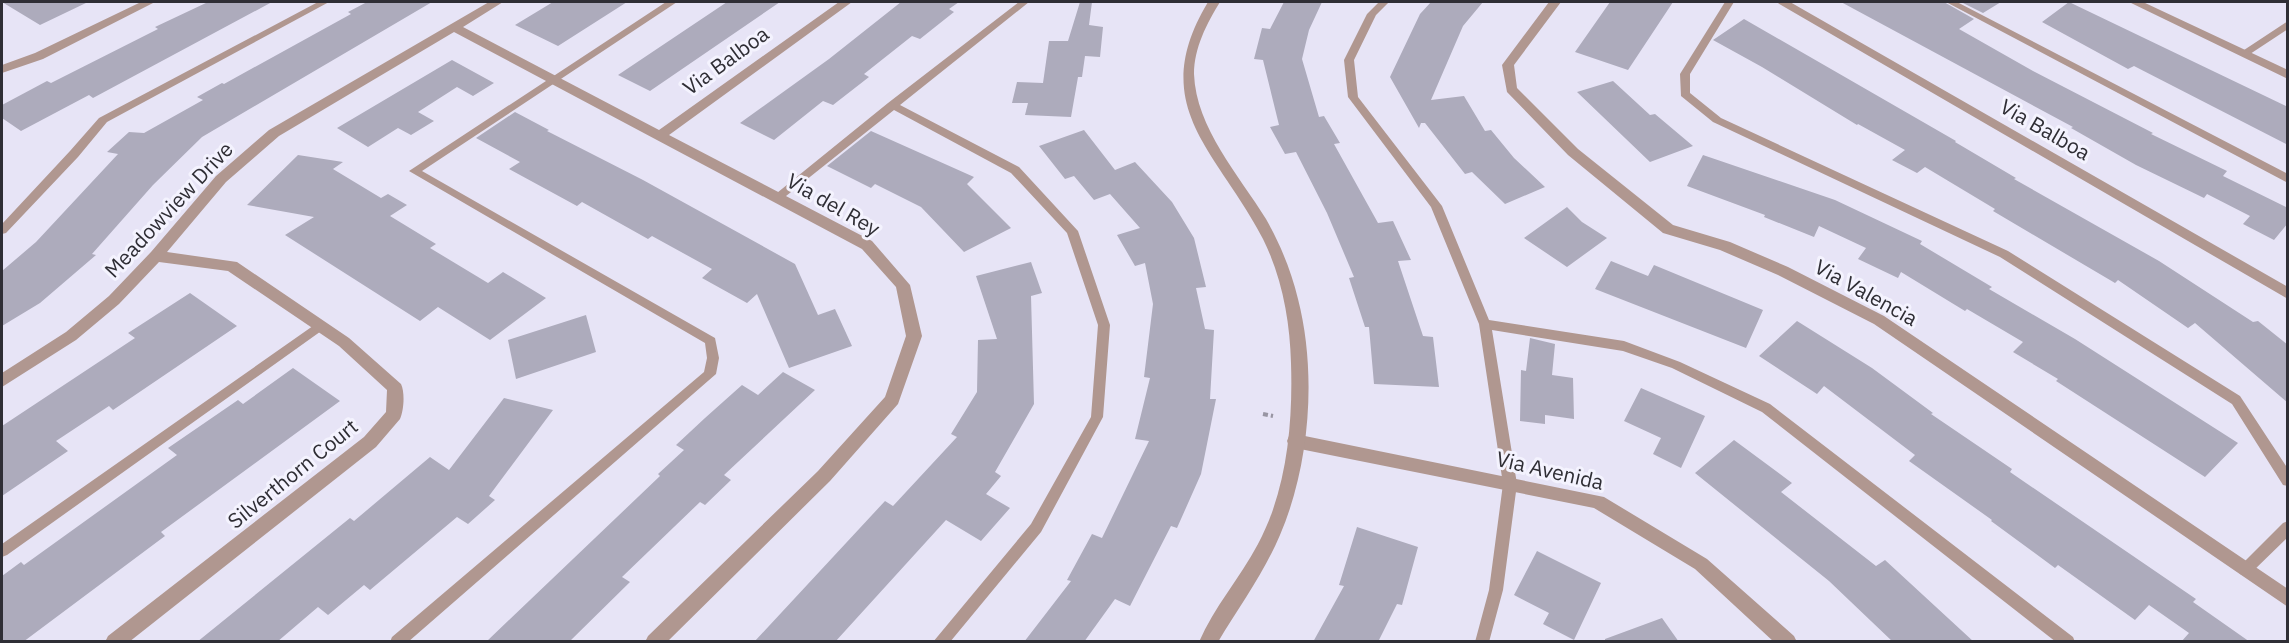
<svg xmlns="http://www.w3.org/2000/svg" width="2289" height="643" viewBox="0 0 2289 643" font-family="'IBM Plex Sans',sans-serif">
  <rect width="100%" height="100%" fill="#e7e4f6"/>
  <!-- building -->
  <path fill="#adabbc" d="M2 2H88L40 25Z
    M208 2H272L93 98 89 95 21 131 2 118V105L47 81 51 83 158 29 155 27Z
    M367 2H432L202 137 153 185 92 254 96 255 40 303 2 326V271L36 242 118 154 107 152 129 132 144 133 203 100 197 97 222 83 224 84 351 14 348 12Z
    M553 2H627L558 46 515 25Z
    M727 2H780L650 91 618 75Z
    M901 2H959L949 9 954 12 920 39 912 36 864 74 869 77 833 105 823 101 774 140 740 123 829 59Z
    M1080 2H1092L1089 25 1103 27 1100 57 1085 56 1082 77H1078L1071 117 1025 115 1028 103H1012L1017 82 1043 83 1049 41H1068Z
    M1284 2H1322L1309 30 1302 59 1319 117 1324 116 1340 143 1334 144 1378 223 1393 221 1411 260 1398 261 1423 336 1433 337 1439 387 1374 384 1369 327H1365L1349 278 1354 277 1327 213 1296 152 1285 154 1270 127 1279 125 1263 60 1254 59 1262 28 1270 29Z
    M1431 2H1483L1463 26 1431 100 1464 96 1485 131 1491 130 1514 158 1545 187 1505 204 1472 172 1465 174 1425 123H1421L1419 128 1390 77 1420 14Z
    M1610 2H1673L1628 70 1575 52Z
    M1841 2H1944L1974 19 1959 29 2033 71 2153 133 2151 134 2227 171 2223 176 2288 208V223L2274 240 2243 224 2250 216 2207 194 2204 198 2136 165 2071 128 2073 127Z
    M1961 2H2001L1983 13Z
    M2069 2 2288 107V145L2134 66 2128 69 2042 22Z
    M1744 19 1956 141 1955 142 2016 178 2014 179 2159 261 2253 322 2258 321 2288 345V403L2195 323 2188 328 2118 280 2115 283 1993 211 1995 209 1925 167 1917 173 1892 160 1905 150 1858 124 1857 125 1762 67 1713 40Z
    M452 60 494 83 473 96 457 87 418 112 434 121 411 135 398 128 368 147 337 128Z
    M1613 81 1650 115 1655 114 1693 146 1650 162 1577 92Z
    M515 112 549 130 547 131 643 180 795 264 818 315 835 309 852 346 789 368 757 294 747 303 702 278 712 269 652 236 648 239 582 202 577 206 509 169 520 162 476 138Z
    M1084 130 1115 170 1135 162 1172 202 1194 238 1206 287 1196 288 1205 329 1214 330 1210 399H1216L1201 474 1177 528 1171 526 1130 606 1115 599 1084 642H1024L1071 581 1067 580 1092 534 1102 538 1149 441 1135 439 1150 378 1144 377 1153 304 1145 263 1135 266 1117 235 1140 228 1110 194 1094 200 1074 176 1065 179 1039 146Z
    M871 131 974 177 967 184 1011 228 964 252 921 207 875 184 871 188 827 166Z
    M298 155 343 162 333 169 381 198 388 194 407 205 390 216 436 244 430 248 488 283 503 272 546 298 490 340 438 307 420 321 285 235 314 217 247 205Z
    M1703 155 1835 200 1922 241 1920 244 1992 287 1989 289 2075 339 2238 443 2205 477 2056 381 2058 379 2013 352 2023 342 1967 309 1965 311 1901 272 1898 278 1858 259 1866 248 1819 226 1814 237 1764 217 1765 215 1687 186Z
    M1567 207 1582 222 1607 238 1567 267 1524 238Z
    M1611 261 1648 276 1654 265 1763 310 1746 348 1595 289Z
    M1031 262 1042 293 1031 296 1034 404 995 472 1001 476 986 494 1010 508 981 541 946 520 835 642H754L885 501 893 506 957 437 951 434 977 392 978 340 997 339 976 276Z
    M190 293 237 326 113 410 109 406 56 441 68 451 2 496V426L135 338 128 333Z
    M586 315 596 352 516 379 508 340Z
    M1797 321 1872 368 1933 413 1931 414 2012 469 2010 472 2196 599 2193 602 2250 642H2181L2189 633 2149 605 2135 620 2058 565 2055 568 1991 521 1992 520 1909 461 1915 455 1824 386 1817 394 1759 356Z
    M1530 338 1555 344 1552 375 1573 378 1574 419 1545 415V424L1520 421 1521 370 1526 371Z
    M293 368 340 401 161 532 165 536 23 642H2V576L21 562 24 565 177 455 168 448 238 400 243 404Z
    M783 372 815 390 724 475 731 480 705 505 700 502 622 577 630 582 569 642H486L660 476 658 474 684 450 676 445 705 418 742 385 758 395Z
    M1641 388 1705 416 1681 468 1653 454 1661 438 1624 421Z
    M504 398 553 410 489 496 495 500 468 524 457 517 370 590 364 585 328 615 318 607 277 642H197L350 518 354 521 430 457 449 470Z
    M1734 440 1792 483 1781 492 1876 566 1885 560 1974 642H1893L1829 581 1695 473Z
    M1357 527 1418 547 1402 605 1397 604 1378 642H1313L1344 586 1339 585Z
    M1537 551 1601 583 1574 640 1543 624 1549 613 1514 595Z
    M1662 618 1679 642H1605V639Z"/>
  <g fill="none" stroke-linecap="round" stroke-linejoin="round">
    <!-- path -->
    <path stroke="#9895a3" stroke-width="4" stroke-dasharray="5 3" stroke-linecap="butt" d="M1263 414 1273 416"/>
    <!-- service -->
    <path fill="#b09790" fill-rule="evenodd" d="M318 2H329L107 122 78 157 6 233 2 234V224L70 151 99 118Z
      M666 2H677L422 171 715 338 719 358 716 374 408 642H390L392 637 704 372 707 358 705 343 409 171Z
      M1019 2H1029L900 105 1019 167 1078 231 1110 325 1103 417 1041 532 950 642H933L1031 524 1091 417 1098 325 1067 233 1011 173 894 110 781 200 777 201 772 197 888 103Z
      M1379 2H1389L1376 15 1354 60 1358 97 1442 206 1489 320 1624 341 1680 362 1770 404 2073 637 2075 642H2056L1762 412 1672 368 1623 351 1492 330 1517 484 1503 590 1489 642H1475L1489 590 1503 484 1479 324 1431 207 1348 97 1344 60 1367 14Z
      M1725 2H1734L1690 74V93L1721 118 2008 251 2240 396 2288 469V486L2283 485 2232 404 2000 257 1713 122 1681 96 1680 74Z
      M1946 2H1957L2288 174V183Z
      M2288 21V29L2247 56H2241V52Z
      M320 321 324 323 326 326 324 329 7 555 2 557V544Z
      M2288 521V537L2250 574 2245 576 2240 574 2238 570 2240 566 2283 523Z"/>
    <!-- minor -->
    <path fill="#b09790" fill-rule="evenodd" d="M141 2H155L43 59 2 73V65L35 53Z
      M489 2H503L463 27 659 130 839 2H852L669 135 872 241 910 285 922 336 898 404 830 481 667 642H645L648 636 818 471 885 397 906 336 896 287 862 249 454 32 279 136 226 182 167 252 237 262 349 338 401 384C405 392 404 410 400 419L376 447 129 642H105L108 636 364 437 386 412 387 390 339 346 228 271 159 262 119 304 76 340 2 387V373L66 332 109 296 151 252 216 176 269 130Z
      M1549 2H1561L1514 65 1517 88 1578 149 1673 225 1730 242 1788 267 1884 316 2288 589V607L1874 324 1778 275 1720 250 1663 233 1568 155 1507 92 1502 65Z
      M1776 2H1790L2288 287V299Z
      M2129 2H2143L2288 70V79Z
      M1295 434 1604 497 1707 559 1794 636 1797 642H1774L1695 569 1594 508 1295 448 1289 446 1287 441 1289 436Z"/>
    <!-- tertiary -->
    <path fill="#b09790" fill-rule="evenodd" d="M1208 2H1220C1207 23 1194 48 1194 74 1196 128 1239 175 1266 219 1280 244 1291 270 1298 299 1317 373 1310 465 1280 535 1264 573 1239 607 1218 642H1199C1214 607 1240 578 1258 544 1287 490 1293 423 1291 363 1290 321 1282 277 1263 239 1218 151 1145 107 1208 2Z"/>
  </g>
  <g text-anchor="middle" stroke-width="6" stroke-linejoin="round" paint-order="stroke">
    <!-- street labels -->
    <g font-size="21" fill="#2f2e35" stroke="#f4f3fe">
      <text transform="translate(726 61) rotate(-36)" y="7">Via Balboa</text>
      <text transform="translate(2045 130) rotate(30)" y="7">Via Balboa</text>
      <text transform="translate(833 205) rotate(30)" y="7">Via del Rey</text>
      <text transform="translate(169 210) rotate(-47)" y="7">Meadowview Drive</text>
      <text transform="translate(1866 293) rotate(29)" y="7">Via Valencia</text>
      <text transform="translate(1550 471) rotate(13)" y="7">Via Avenida</text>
      <text transform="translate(293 474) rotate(-39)" y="7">Silverthorn Court</text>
    </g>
  </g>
  <!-- border -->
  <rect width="2289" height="643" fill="none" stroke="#2f2e35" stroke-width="6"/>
</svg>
